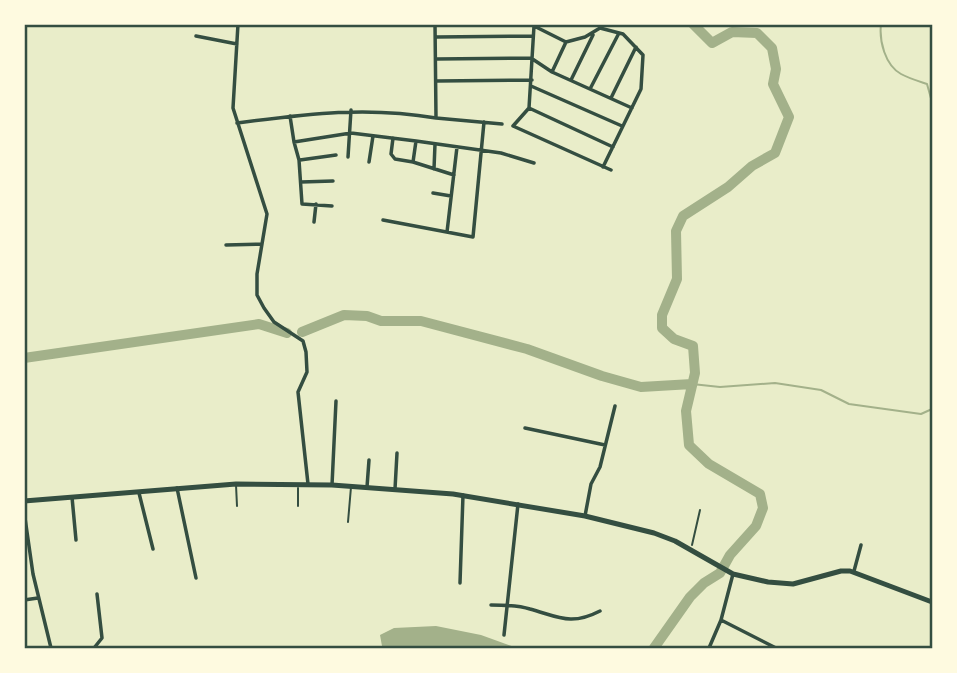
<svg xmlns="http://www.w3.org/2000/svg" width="957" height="673" viewBox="0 0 957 673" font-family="Raleway,sans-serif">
  <rect width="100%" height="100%" fill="#e9edc9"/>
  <!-- water -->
  <path fill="#a3b18a" d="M436 626 481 635 517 648H392L382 646 380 635 394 628Z"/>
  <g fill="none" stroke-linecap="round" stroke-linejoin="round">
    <!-- stream -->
    <path stroke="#a3b18a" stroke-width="2" d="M881 24C879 41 885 65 901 74 908 78 918 81 927 84L932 102
      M692 384 720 387 775 383 821 390 849 404 921 414 932 409"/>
    <!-- river -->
    <path stroke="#a3b18a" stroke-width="10" d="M302 332 344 315 367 316 381 321H421L527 349 602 376 641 387 692 384
      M24 358 259 324 287 333
      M654 648 690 597 704 583 720 573 730 555 756 526 763 508 760 494 709 464 689 445 686 411 695 373 693 346 674 339 662 328V315L677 279 676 231 683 216 728 187 752 166 775 153 789 117 773 84 776 69 772 48 757 33 732 32 712 43 693 24"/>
    <!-- path -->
    <path stroke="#344e41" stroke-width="2" d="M692 545 700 510"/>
    <!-- service -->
    <path stroke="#344e41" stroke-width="2" d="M236 485 237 506
      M298 506V488
      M348 522 351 487"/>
    <!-- minor -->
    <path stroke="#344e41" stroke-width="3.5" d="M238 24 233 108 267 214 257 274V295L264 308 274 322 303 341 306 352 307 372 298 392 308 484
      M530 24 566 42 585 37 600 28 623 34 643 55 641 89 603 167
      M534 26 529 108 513 126 611 170
      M196 36 237 44
      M436 37 532 36
      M566 42 552 72 632 108
      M436 59 531 58 552 72
      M571 80 593 35
      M437 81 532 80
      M531 86 622 126
      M590 89 619 33
      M611 98 636 47
      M529 108 613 147
      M290 116 294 142 299 160 302 204 332 206
      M436 118 502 124
      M237 123C307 114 366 106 436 118L435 24
      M416 141 501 153 534 163
      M294 142 351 133 416 141 413 162 395 159 391 154 393 138
      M348 157 351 110
      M300 160 336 155
      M369 162 373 136
      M413 162 454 175
      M434 169 435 144
      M301 182 333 181
      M433 193 451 196
      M383 220 473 237 484 122
      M314 222 316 204
      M447 232 457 147
      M226 245 261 244
      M525 428 605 445
      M332 485 336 401
      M367 487 369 460
      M177 488 196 578
      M395 489 397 453
      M139 493 153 549
      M72 497 76 540
      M24 511 33 574 51 648
      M585 516 591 484 600 467 615 406
      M854 571 861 545
      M460 583 463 495
      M24 600 38 598
      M491 605C504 605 518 605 530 609 559 617 571 626 600 611
      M721 620 776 648
      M504 635 518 504
      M94 648 102 638 97 594
      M709 648 721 620 733 574"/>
    <!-- secondary -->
    <path stroke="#344e41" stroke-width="5" d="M24 501 236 484 332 485 453 494 585 516 654 533 675 541 733 574 768 582 793 584 841 571H850L932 602"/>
  </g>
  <!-- border -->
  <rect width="957" height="673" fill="none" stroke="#fefae0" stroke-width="52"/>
  <rect x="26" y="26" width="905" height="621" fill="none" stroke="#344e41" stroke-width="2.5"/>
</svg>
